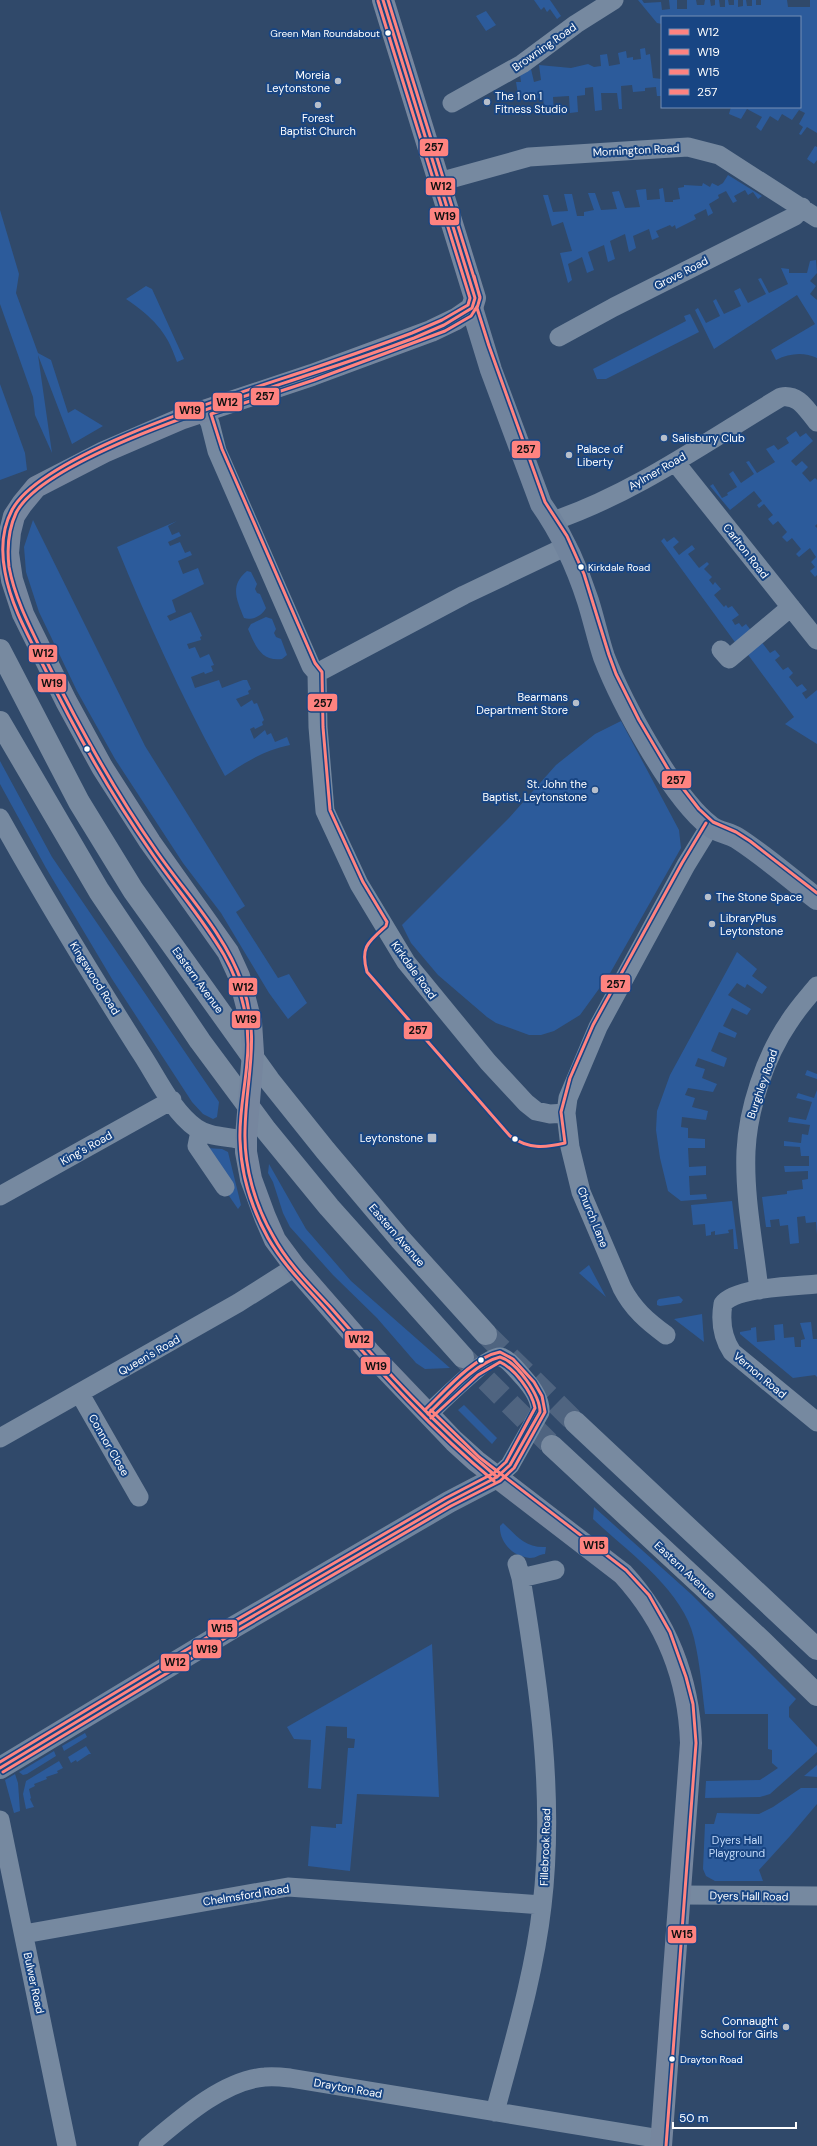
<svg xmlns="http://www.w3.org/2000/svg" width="817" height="2146" viewBox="0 0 817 2146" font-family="'DM Sans',sans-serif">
  <rect width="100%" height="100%" fill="#30496a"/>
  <!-- green -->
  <path fill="#2c5b9b" d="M534 0H550L561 16 557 19 550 9 547 12 544 7 541 10Z
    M638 0H642L644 3 661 2 662 10 670 9 669 0H677V9H687V0H696L697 5H704L705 0H710L711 6 715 5V0H719L720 7H725V0H728L729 5H734V0H738V7L743 6V0H746L747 6H752V0H756V5H761V0H787L788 7H810V0H817V133L807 127 801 135 799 134 803 127 799 124 805 113 799 110 792 120 782 114 778 121 770 116 761 131 756 127 762 117 747 109 741 119 729 114 731 107H800V17H662V24L657 23Z
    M486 11 496 25 486 31 476 16Z
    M645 48 646 55 650 54 653 78 662 79V96H657L656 87 645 88V91L633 92 632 85 621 86 622 109H619L617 93H601L602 110 595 111 593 87 585 88V95L577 96 578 112 570 113 569 96 553 97 554 114 545 115 543 98 519 100 516 82H521L520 75 531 69 534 82 541 80 539 65 571 68 588 64 594 67 601 66 600 55 607 54 609 66 620 64 618 53 626 51 627 58 633 57V60L641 59 640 49Z
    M815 146 817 147V160L814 164 807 159Z
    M728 175 762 196 758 199 753 192 748 195 745 190 734 196 737 201 733 203 726 191 718 195 719 198 709 204 713 213 708 216 706 209 694 215 696 219 676 229 675 225 672 227 670 225 656 231 659 237 652 240 649 229 633 236 636 248 629 252 625 234 610 241 615 259 608 262 604 245 588 252 594 270 587 273 582 257 568 264 572 280 568 283 560 253 572 251 563 222 552 226 543 195H548L553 212 568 211 564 194H572L577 216H584V212L594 210 588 193H595L601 210 617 209 612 192 619 191 625 208 640 207 636 190 646 189 647 200 660 199 659 189 663 188 665 202H673V200L680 199 678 188 684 187V185L702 186 703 183 710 187 712 183 718 186 723 183Z
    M0 210 19 274 16 293 38 353 51 360 68 413 75 409 103 426 72 444 38 355 52 453 35 415 33 397 0 304Z
    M816 260 817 273 810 281 816 286 810 294 817 300V358C804 352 790 353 776 360L771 350 815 324 797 295 714 349 695 310 698 308 706 323 720 316 713 301 716 299 724 314 741 306 734 291 740 288 748 303 766 294 758 279 761 278 769 293 788 284 781 268 789 269V273H807L810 261Z
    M146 286 152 289 184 359 177 362C167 331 152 317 126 299Z
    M690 314 699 332 606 379H597L593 369 686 321 684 316Z
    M0 384 25 453 27 470 0 480Z
    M796 431 800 437 806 433 813 441 791 461 796 466 802 461 808 467 802 473 810 482 815 478 817 480V524L815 526 817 528V575L815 577 810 571 815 567 811 562 816 557 810 548 799 557 796 554 801 549 792 538 787 542 782 537 787 532 778 521 773 525 768 519 773 515 764 504 759 508 757 505 762 501 754 491 730 510 710 486 713 484 722 498 728 495 727 493 737 487 729 474 733 471 741 483 754 474 746 462 749 461 757 473 775 462 766 449 774 445 778 450 789 443 786 438Z
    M33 520 145 746 245 906 236 912 278 978 289 974 307 1003 288 1019 269 993 221 913 183 863 115 759 77 691 39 612 26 572 24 547Z
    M177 521 168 526 172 535 179 532 181 536 168 542 170 546 180 542 185 553 190 551 192 555 178 561 183 574 198 568 204 584 172 600 176 612 167 616 170 621 191 612 202 636 200 637 201 640 187 644 189 649 195 647 200 658 209 654 214 665 211 666 213 671 205 674 204 672 191 677 195 688 219 680 222 688 243 680H247L251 689 248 691 249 694 236 699 241 707 252 700 254 704 257 703 264 720 262 722 263 725 255 729 254 727 250 729 254 739 265 730 267 735 271 733 275 742 287 737 290 745C263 751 247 761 225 776 184 702 149 625 117 547Z
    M674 537 679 542 673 547 679 555 692 545 695 549 688 554 699 568 707 562 709 564 704 569 712 577 709 580 713 585 715 582 721 589 714 595 724 607 726 605 728 608 732 606 739 615 732 620 735 625 739 623 742 627 746 624 753 633 737 645 661 541 664 538 667 542Z
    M247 571 251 572 257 584 255 589 257 593 260 594 266 608C263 615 252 621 244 618 237 600 229 586 247 571Z
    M266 617 272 619 276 629 274 633 276 637 281 639 287 655 282 659C261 662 255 645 248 629L251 624Z
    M760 640 770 653 775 650 780 656 775 660 783 670 788 667 793 673 789 677 797 687 802 684 807 690 802 693 806 699 817 690V744L785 724 794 717 746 652Z
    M621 721 679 830 681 848 609 975 580 1015 554 1031 541 1035H529L496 1023 487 1017 438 975 411 943 402 925 509 818 556 765 595 734Z
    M0 761 52 857 219 1102 217 1117 213 1119 203 1114 192 1102 112 979 46 868 0 784Z
    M737 952 757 969 752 976 767 987 762 994 747 984 745 988 737 983 728 995 751 1009 747 1015 732 1008 723 1026 737 1033 735 1038 719 1032 711 1051 727 1058 724 1067 698 1058 695 1066 705 1069 702 1078 717 1084 713 1092 688 1088 685 1095 695 1098 692 1107 708 1111 706 1120 682 1117 681 1127 688 1128V1138L705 1139V1148H688L689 1167 706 1166V1175L689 1176 690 1195 706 1194 707 1199 681 1201 668 1191 660 1158 656 1130 657 1111 670 1075Z
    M807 1070 817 1074V1079L805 1075Z
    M817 1090V1235L816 1222 806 1223 805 1216 797 1217 799 1243 790 1244 788 1225 780 1226 779 1219 770 1220 771 1227H766L762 1197 787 1194V1191L803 1189 802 1180 808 1179V1171L785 1172 784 1166H809V1156H801L800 1147 784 1146V1141L801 1143 802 1134 808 1135 810 1125 788 1122 789 1117 806 1120 812 1102 796 1098 798 1093 814 1098Z
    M207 1148 222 1149 228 1152 241 1205 238 1209 225 1190Z
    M269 1164 306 1229 351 1281 450 1368 425 1369 416 1363 377 1318 333 1275 290 1227 283 1213 273 1182 268 1173Z
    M732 1201 738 1249H734L733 1229 728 1230 729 1233 715 1235V1231L711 1232V1235L706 1236 705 1224 693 1225 691 1205Z
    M589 1265 606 1297 579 1273Z
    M679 1296 683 1300 681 1303 660 1306 657 1305V1301L659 1299Z
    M702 1314 704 1342 674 1319Z
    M811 1322 813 1339H817V1377L815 1375 793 1378 740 1334V1332L751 1330V1328L756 1327 757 1342 775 1340 774 1325 783 1324 784 1338 794 1337 795 1347H801V1340L805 1339 800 1323Z
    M464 1405 497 1438 492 1444 458 1410Z
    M594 1507 691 1594 796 1699 789 1707V1717L817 1747V1752L770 1794 760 1797 705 1798 706 1781 760 1780 778 1768 772 1763V1750L768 1749V1714H705C702 1689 700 1663 694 1638 683 1590 628 1552 593 1519Z
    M503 1523C518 1537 525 1548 546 1547L545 1554C539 1554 537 1558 530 1558 513 1557 499 1542 500 1526Z
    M432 1644 439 1797 357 1794 350 1871 308 1866 311 1826 336 1828V1824H342L348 1748H354L355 1739 347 1738V1727L326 1726 321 1789 308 1788 311 1740 294 1739 287 1727Z
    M85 1733 87 1737 64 1751 62 1746Z
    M86 1746 91 1754H89L77 1762 76 1760 71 1763 68 1757Z
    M54 1751 56 1756 27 1774 23 1775 19 1772Z
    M59 1761 63 1768 57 1771 58 1773 46 1777 47 1779 34 1784 35 1786 29 1789 31 1798 30 1799 34 1807 26 1809 23 1794 26 1781Z
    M817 1765V1777L804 1776Z
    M15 1774 18 1783 20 1811 14 1813 5 1780Z
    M801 1788H817V1804L790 1836 759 1870 763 1881H715L706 1876 703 1869 705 1824H714L717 1813 759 1814 773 1807Z"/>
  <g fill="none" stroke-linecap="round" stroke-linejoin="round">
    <!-- highway-tunnel -->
    <path stroke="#4f6480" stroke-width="22" stroke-dasharray="22 11" stroke-linecap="butt" d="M486 1334 575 1422
      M463 1357 552 1446"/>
    <!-- street -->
    <path stroke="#7689a0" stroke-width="19" d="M452 103 522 64 576 24 614 0
      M439 182 529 157 688 147 719 155 817 218
      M559 337 614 307 795 216 802 207
      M204 411 210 423 217 451 311 666 317 673
      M675 462 817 640
      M553 521C635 493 707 441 781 397 799 394 806 409 817 422
      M721 650 729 659 791 607
      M317 673 318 727 325 811 359 884 406 962 488 1062 526 1103 536 1111 550 1114 566 1113
      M317 673 464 595 567 546
      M0 818C44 897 91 974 139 1050 156 1075 171 1110 196 1128 210 1138 230 1136 246 1141
      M200 1131 197 1146 225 1187
      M0 1196 172 1100
      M817 1284C796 1286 735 1287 723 1304 720 1322 722 1337 732 1352L817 1422
      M759 1290C754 1245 744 1197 746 1151 748 1109 765 1057 789 1022 797 1009 808 997 817 986
      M666 1335C647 1321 633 1309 622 1288L581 1192 570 1147 566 1113 568 1098 598 1027 686 865 710 826
      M80 1394 139 1497
      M428 1414C440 1403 487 1355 500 1357 508 1358 518 1372 523 1377 532 1387 541 1399 540 1412L510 1465 497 1477
      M0 1438 238 1303 295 1267
      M521 1578 555 1570
      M0 1820 67 2146
      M680 1895 817 1896
      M24 1934 288 1887 542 1905
      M495 2112C513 2044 534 1976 542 1906 555 1796 539 1687 521 1578L517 1564
      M148 2146C179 2120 223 2080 265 2077 273 2076 282 2077 290 2078L661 2139"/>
    <!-- secondary -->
    <path stroke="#71849d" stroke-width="22" d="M472 308 491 370 541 504C562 534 577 567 588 601 594 620 598 639 604 657 621 701 672 797 710 826 717 832 729 833 737 838 765 856 791 879 817 899
      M0 1768 234 1627 449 1502 497 1477"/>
    <!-- primary -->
    <path stroke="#76869e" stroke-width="22" d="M251 1022 239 976 228 952 150 842 102 767 66 701 23 614 12 580 8 553 10 532 14 516 22 504 36 487 104 452 183 418 312 375 431 331 456 319 472 308 475 298 383 0
      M246 1137V1152L251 1179 265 1217 275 1240 295 1267 369 1352 454 1441 476 1461 623 1574C666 1621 689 1679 691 1743L661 2146"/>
    <!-- highway -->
    <path stroke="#788aa0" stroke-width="22" d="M0 650 79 802 133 890 269 1080 325 1150 400 1239 486 1334
      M0 722 99 891 200 1041 266 1130 329 1207 463 1357
      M575 1422 817 1649
      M552 1446 763 1642 817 1695"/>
    <!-- primary-bridge -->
    <path stroke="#76869e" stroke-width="22" d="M246 1137 253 1053 251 1022"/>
    <!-- bus-1 casing -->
    <g stroke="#184583" stroke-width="6">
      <path id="bus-1" d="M383 0 475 298 472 308 444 325 414 338C380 351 345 363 311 374 247 396 45 456 16 513 8 530 7 549 9 567 15 600 32 631 47 662 79 727 115 792 157 852 186 894 225 934 242 983 261 1040 246 1075 245 1131 244 1167 255 1205 273 1236 288 1264 311 1286 332 1309 384 1369 436 1426 497 1477
        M0 1768 234 1627 449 1502 497 1477 510 1465 540 1412C540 1395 517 1362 500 1357 475 1363 447 1396 428 1414"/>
    </g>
    <!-- bus-2 casing -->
    <g stroke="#184583" stroke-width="6">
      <path id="bus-2" d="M378 1 470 298 468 305 442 320 412 333C378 346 343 358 308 370 243 392 42 452 12 510 2 529 1 551 5 572 11 606 29 637 44 667 75 731 110 793 151 852 174 886 203 919 224 955 242 987 251 1025 247 1062 245 1088 239 1114 240 1140 241 1174 252 1209 268 1238 284 1266 307 1288 328 1312 380 1372 432 1430 494 1481
        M3 1772 237 1631 451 1506 500 1481 514 1468 545 1412 542 1396 534 1382 513 1359 500 1352C473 1357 444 1392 425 1410"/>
    </g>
    <!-- bus-3 casing -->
    <g stroke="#184583" stroke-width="6">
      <path id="bus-3" d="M431 1410 479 1457 626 1570 649 1595 670 1632 686 1677 693 1704 696 1743 666 2146
        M0 1762 231 1623 446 1498 494 1473 506 1462 535 1408C532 1392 515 1369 500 1362L478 1375 431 1418"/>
    </g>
    <!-- bus-4 casing -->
    <g stroke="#184583" stroke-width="6">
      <path id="bus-4" d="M388 0 480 297 478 305 471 316 445 331 314 380 211 414 222 449 315 663 322 672 323 727 330 810 363 882 387 922 386 926C368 942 360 947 367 972L510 1136C528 1149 544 1148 565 1143L561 1112 570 1078 593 1025 682 863 706 823
        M474 276 480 298 477 308 489 346 545 502 567 536 584 574 609 655 616 674 639 720 668 769 699 809 713 822 736 832 750 841 817 893"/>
    </g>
    <!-- bus-1 -->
    <use href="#bus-1" stroke="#ff8380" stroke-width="3"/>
    <!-- bus-2 -->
    <use href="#bus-2" stroke="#ff8380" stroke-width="3"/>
    <!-- bus-3 -->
    <use href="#bus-3" stroke="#ff8380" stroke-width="3"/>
    <!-- bus-4 -->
    <use href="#bus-4" stroke="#ff8380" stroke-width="3"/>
  </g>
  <!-- markers -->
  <g fill="#fff" stroke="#184583" stroke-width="1.5">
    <circle cx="388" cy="33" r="3.5"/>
    <circle cx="581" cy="567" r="3.5"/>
    <circle cx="87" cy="749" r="3.5"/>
    <circle cx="515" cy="1139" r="3.5"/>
    <circle cx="481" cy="1360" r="3.5"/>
    <circle cx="672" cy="2059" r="3.5"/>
  </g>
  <g fill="#b7bfcb" stroke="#184583" stroke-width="1.5">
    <circle cx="338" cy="81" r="4"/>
    <circle cx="487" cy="102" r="4"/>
    <circle cx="318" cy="105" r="4"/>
    <circle cx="664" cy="438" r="4"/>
    <circle cx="569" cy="455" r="4"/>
    <circle cx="576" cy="703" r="4"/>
    <circle cx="595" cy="790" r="4"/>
    <circle cx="708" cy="897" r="4"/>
    <circle cx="712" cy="924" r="4"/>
    <rect x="427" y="1133" width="10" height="10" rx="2"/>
    <circle cx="786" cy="2027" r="4"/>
  </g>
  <g text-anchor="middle" stroke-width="4" stroke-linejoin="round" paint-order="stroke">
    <!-- bus labels -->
    <g font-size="10" fill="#fff" stroke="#184583" text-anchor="start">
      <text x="380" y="37" text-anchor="end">Green Man Roundabout</text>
      <text x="588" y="571">Kirkdale Road</text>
      <text x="680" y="2063">Drayton Road</text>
    </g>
    <!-- street labels -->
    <g font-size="11" fill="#fff" stroke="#184583">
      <text transform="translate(544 47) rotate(-35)" y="4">Browning Road</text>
      <text transform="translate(636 150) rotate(-3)" y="4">Mornington Road</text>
      <text transform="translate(681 273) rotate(-27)" y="4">Grove Road</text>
      <text transform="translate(657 471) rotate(-30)" y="4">Aylmer Road</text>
      <text transform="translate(746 551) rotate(52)" y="4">Carlton Road</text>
      <text transform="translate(414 970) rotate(54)" y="4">Kirkdale Road</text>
      <text transform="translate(95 978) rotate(58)" y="4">Kingswood Road</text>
      <text transform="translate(198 980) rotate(54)" y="4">Eastern Avenue</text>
      <text transform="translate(762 1084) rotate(-71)" y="4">Burghley Road</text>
      <text transform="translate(86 1148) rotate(-29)" y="4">King's Road</text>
      <text transform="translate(593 1217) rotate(68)" y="4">Church Lane</text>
      <text transform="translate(397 1235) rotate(49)" y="4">Eastern Avenue</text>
      <text transform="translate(149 1355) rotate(-30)" y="4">Queen's Road</text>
      <text transform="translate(760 1375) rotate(40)" y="4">Vernon Road</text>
      <text transform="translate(109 1445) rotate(60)" y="4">Connor Close</text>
      <text transform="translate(685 1570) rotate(43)" y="4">Eastern Avenue</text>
      <text transform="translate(545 1847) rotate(-88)" y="4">Fillebrook Road</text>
      <text transform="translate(246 1895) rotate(-9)" y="4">Chelmsford Road</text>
      <text transform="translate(749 1896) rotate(1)" y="4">Dyers Hall Road</text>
      <text transform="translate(34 1983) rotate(78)" y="4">Bulwer Road</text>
      <text transform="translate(348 2088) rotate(10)" y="4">Drayton Road</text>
    </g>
    <!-- poi labels -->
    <g font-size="11" fill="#fff" stroke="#184583" text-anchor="end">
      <text x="330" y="79">Moreia<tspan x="330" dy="13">Leytonstone</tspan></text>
      <text x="495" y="100" text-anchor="start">The 1 on 1<tspan x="495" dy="13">Fitness Studio</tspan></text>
      <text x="318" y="122" text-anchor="middle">Forest<tspan x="318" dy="13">Baptist Church</tspan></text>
      <text x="672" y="442" text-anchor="start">Salisbury Club</text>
      <text x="577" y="453" text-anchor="start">Palace of<tspan x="577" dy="13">Liberty</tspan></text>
      <text x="568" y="701">Bearmans<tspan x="568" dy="13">Department Store</tspan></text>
      <text x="587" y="788">St. John the<tspan x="587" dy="13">Baptist, Leytonstone</tspan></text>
      <text x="716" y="901" text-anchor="start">The Stone Space</text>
      <text x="720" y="922" text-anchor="start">LibraryPlus<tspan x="720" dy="13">Leytonstone</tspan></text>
      <text x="423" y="1142">Leytonstone</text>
      <text x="778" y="2025">Connaught<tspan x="778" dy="13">School for Girls</tspan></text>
    </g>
    <!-- park labels -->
    <g font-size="11" fill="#c1d9f9" stroke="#184583">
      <text x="737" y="1844">Dyers Hall<tspan x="737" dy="13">Playground</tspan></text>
    </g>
  </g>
  <g stroke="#184583" stroke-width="1.5">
    <rect x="419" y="138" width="30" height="19" rx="4" fill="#ff8380"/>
    <rect x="425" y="177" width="31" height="19" rx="4" fill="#ff8380"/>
    <rect x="429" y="207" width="31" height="19" rx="4" fill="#ff8380"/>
    <rect x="250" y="387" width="30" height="19" rx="4" fill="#ff8380"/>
    <rect x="212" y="392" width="31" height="20" rx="4" fill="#ff8380"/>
    <rect x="174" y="401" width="31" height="19" rx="4" fill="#ff8380"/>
    <rect x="511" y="440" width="30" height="19" rx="4" fill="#ff8380"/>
    <rect x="28" y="644" width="30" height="19" rx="4" fill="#ff8380"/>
    <rect x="37" y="673" width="30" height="20" rx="4" fill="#ff8380"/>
    <rect x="307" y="693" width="31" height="19" rx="4" fill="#ff8380"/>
    <rect x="661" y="770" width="31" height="19" rx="4" fill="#ff8380"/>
    <rect x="600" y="974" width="31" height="19" rx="4" fill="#ff8380"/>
    <rect x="228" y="977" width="30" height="19" rx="4" fill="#ff8380"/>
    <rect x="231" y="1010" width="30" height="19" rx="4" fill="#ff8380"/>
    <rect x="403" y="1021" width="30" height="19" rx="4" fill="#ff8380"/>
    <rect x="344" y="1330" width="30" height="19" rx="4" fill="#ff8380"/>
    <rect x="360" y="1356" width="31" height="19" rx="4" fill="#ff8380"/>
    <rect x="579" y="1536" width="30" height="19" rx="4" fill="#ff8380"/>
    <rect x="207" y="1619" width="31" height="19" rx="4" fill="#ff8380"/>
    <rect x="192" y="1639" width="30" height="20" rx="4" fill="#ff8380"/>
    <rect x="160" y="1653" width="30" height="19" rx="4" fill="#ff8380"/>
    <rect x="667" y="1925" width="30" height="19" rx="4" fill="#ff8380"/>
  </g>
  <g font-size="11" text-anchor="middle" font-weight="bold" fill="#111">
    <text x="434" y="151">257</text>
    <text x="441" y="190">W12</text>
    <text x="445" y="220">W19</text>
    <text x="265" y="400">257</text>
    <text x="227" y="406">W12</text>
    <text x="190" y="414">W19</text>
    <text x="526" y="453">257</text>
    <text x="43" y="657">W12</text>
    <text x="52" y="687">W19</text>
    <text x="323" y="707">257</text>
    <text x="676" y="784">257</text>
    <text x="616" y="988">257</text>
    <text x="243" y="991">W12</text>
    <text x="246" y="1023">W19</text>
    <text x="418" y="1034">257</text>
    <text x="359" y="1343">W12</text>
    <text x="376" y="1370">W19</text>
    <text x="594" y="1549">W15</text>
    <text x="222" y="1632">W15</text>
    <text x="207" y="1653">W19</text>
    <text x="175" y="1666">W12</text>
    <text x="682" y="1938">W15</text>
  </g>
  <!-- legend -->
  <rect x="661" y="16" width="140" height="92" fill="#184583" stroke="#748fb5"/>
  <rect x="669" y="29" width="20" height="6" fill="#ff8380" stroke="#748fb5"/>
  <text x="697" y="36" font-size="12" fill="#ffffff">W12</text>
  <rect x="669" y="49" width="20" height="6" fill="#ff8380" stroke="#748fb5"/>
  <text x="697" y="56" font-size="12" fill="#ffffff">W19</text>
  <rect x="669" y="69" width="20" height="6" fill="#ff8380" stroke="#748fb5"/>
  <text x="697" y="76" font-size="12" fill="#ffffff">W15</text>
  <rect x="669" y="89" width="20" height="6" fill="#ff8380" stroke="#748fb5"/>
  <text x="697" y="96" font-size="12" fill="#ffffff">257</text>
  <!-- scale -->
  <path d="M673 2122v6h123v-6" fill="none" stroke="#ffffff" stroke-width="2"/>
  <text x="679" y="2122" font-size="12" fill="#ffffff" stroke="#184583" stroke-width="3" paint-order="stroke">50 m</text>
</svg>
